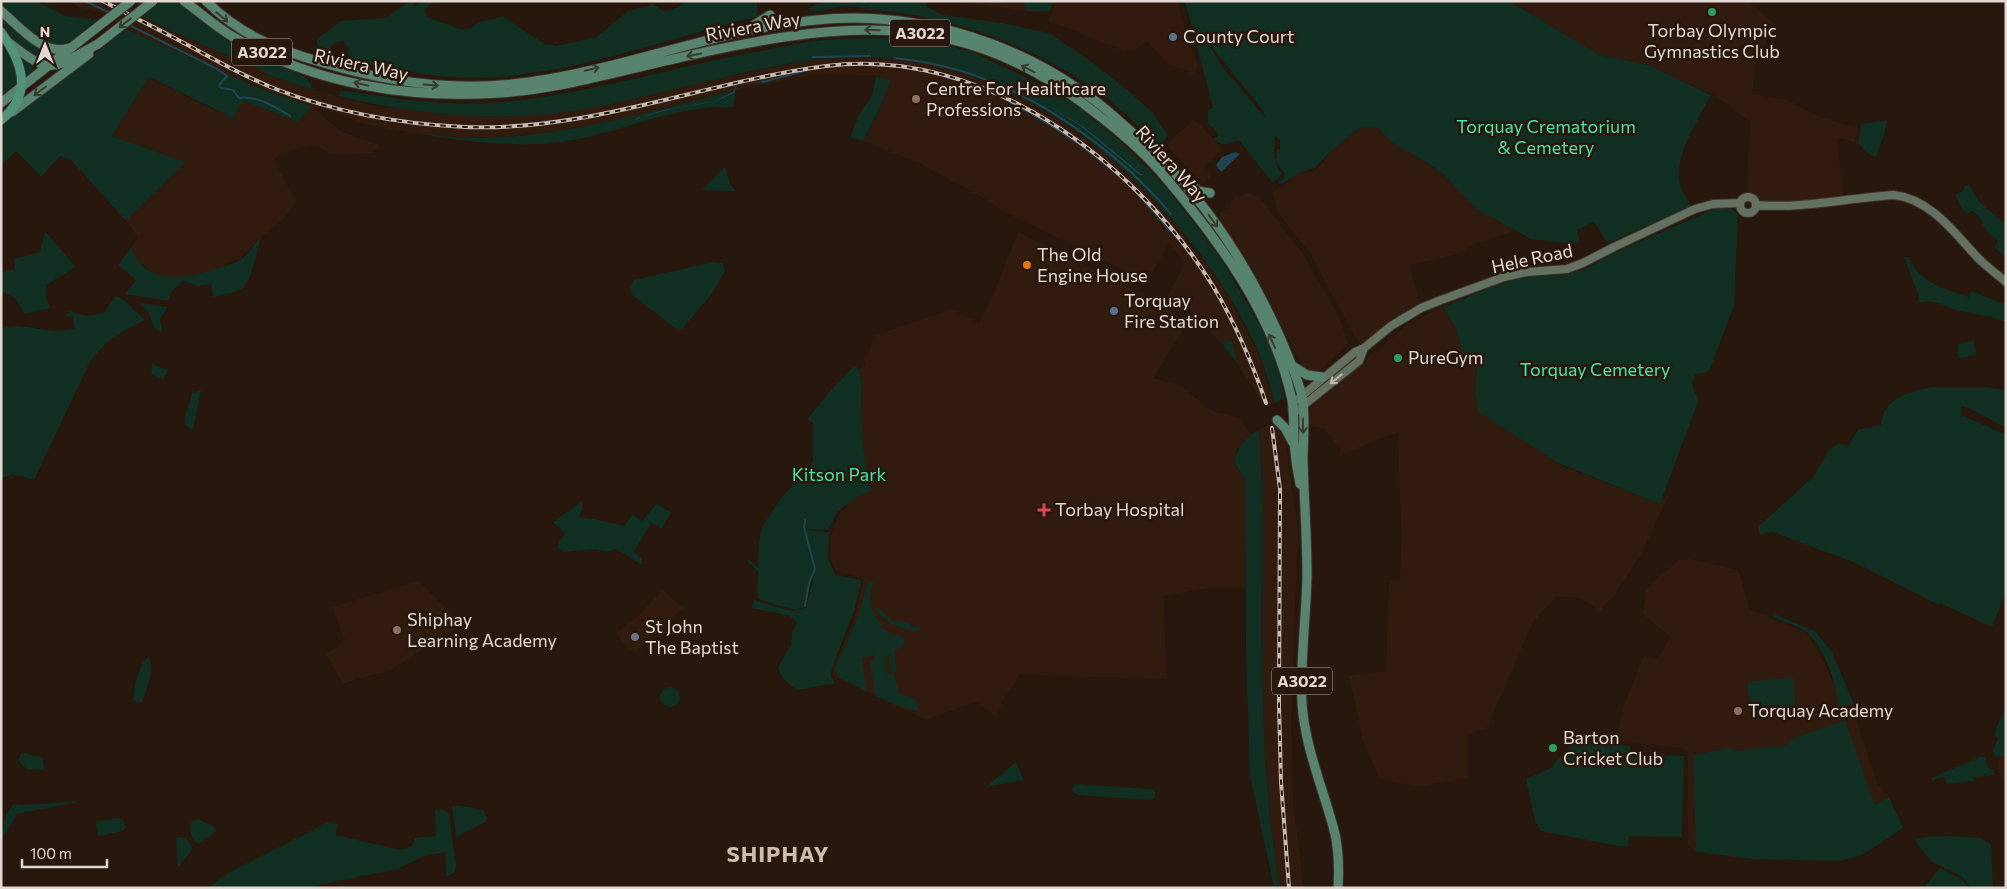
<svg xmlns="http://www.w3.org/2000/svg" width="2007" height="889" viewBox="0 0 2007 889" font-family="Commissioner,sans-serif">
  <rect width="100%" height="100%" fill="#27170d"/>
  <!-- built -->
  <path fill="#311b0e" d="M70 1H118L159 25 274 77 313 90 372 105 441 114 504 116 560 113 597 106 724 77 815 59 894 58 942 66 962 72 1022 97 1065 124 1113 160 1149 194 1175 222 1227 293 1261 359 1275 404 1265 405 1261 400 1239 366 1231 339 1223 345 1187 307 1168 296 1185 263 1169 243 1146 284 1110 263 1002 211 985 199 919 163 863 141 880 108 890 80 876 76 820 74 796 78 736 90 618 120 568 130 513 136 466 138 407 132 359 123 336 113 313 107 340 131 379 145 378 149 372 153 338 154 329 153 319 146H309L281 153 274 159 296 202 289 213 278 224 262 236 241 258 219 268 194 276 174 278 153 274 135 259 131 247 138 237 126 221 186 162 112 136 149 77 199 103 233 118 243 100 297 122 312 106 259 88 126 29 106 14 80 8Z
    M953 1H1028L1023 4 1027 11Z
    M1057 1H1179L1181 16 1198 65 1195 75 1167 63 1147 41 1137 49 1123 51 1065 27 1048 22Z
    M1509 1H1748L1774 24 1755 66 1752 94 1788 100 1816 115 1843 124 1858 127 1855 142 1837 138 1844 200 1756 205 1753 198 1747 197 1750 122 1717 97 1648 65 1600 55Z
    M1194 119 1223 149 1205 166 1212 175 1203 183 1166 145Z
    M1364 127H1377L1415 157 1441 172 1476 209 1516 231 1473 244 1458 254 1410 265 1421 308 1364 348 1355 337 1311 255 1277 211 1272 192 1299 174 1315 171 1332 150 1357 130Z
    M1245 194H1252L1260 198 1301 251 1340 318 1348 344 1318 372 1313 373 1307 371 1300 362 1252 271 1222 225 1219 213 1230 207 1232 201 1235 197Z
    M1018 232 1161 303 1188 322 1153 378 1180 386 1214 412 1239 417 1251 434 1238 449 1234 462 1245 479 1246 588H1208L1163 596 1167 679 1025 675 1020 673 1011 690 1007 692 996 717 977 701 926 720 833 676V667L853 622 864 579 836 571 830 558 831 535 838 515 847 506 861 402 862 383 859 369 865 366 864 355 870 350 872 343V337L951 309 979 323 994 293Z
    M1443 307 1456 329 1461 347 1477 367 1475 392 1529 443 1558 464 1660 504 1670 493 1641 555 1618 590 1599 612 1590 604 1577 598 1556 596 1533 622 1487 728 1481 729 1468 734V778L1420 786 1397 783 1379 777 1363 741 1351 683 1347 676 1386 671 1389 580H1400L1401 532 1398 432 1355 449 1339 457 1340 449 1330 434 1325 429 1312 426 1309 423V416L1313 406 1396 334 1412 321Z
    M1268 425 1279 426 1285 437 1298 528 1291 723 1293 801 1304 888H1279L1270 820 1265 758 1261 628 1263 505 1259 430Z
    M1689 559 1738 570 1742 580 1749 609 1806 632 1824 662 1833 682 1849 700 1877 783 1889 797 1875 806 1752 859 1696 852 1688 844V751L1682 748 1615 741 1625 702 1644 656 1658 659 1670 637 1643 614 1646 591 1658 577 1679 560Z
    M419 581 460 623 459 627 389 671 358 679 357 677 354 678V680L343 684 326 654 345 640 332 607Z
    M663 590 683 608 634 653 622 642 617 633 640 614Z
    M2006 720V788L1998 771 1997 749Z"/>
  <!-- green -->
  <path fill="#102e22" d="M1 1H36L66 16 97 20C86 29 80 38 66 43 45 51 16 17 1 4Z
    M172 1 182 5 234 45 307 78 313 90 274 77 159 25 142 16 160 3Z
    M409 1H412L415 7 422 1H448L430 4 425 10 427 17 463 30 471 28 477 23 504 16 505 18 543 43 556 46 597 37 628 11 653 4 665 12 679 7 686 1H717L718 3 721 1H757V17C644 43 522 98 404 70 398 69 391 70 385 69 374 67 363 63 353 59L348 55V48L343 41 334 43 327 50H321L317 44V39L341 21 387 18Z
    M825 1H925L927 7 943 15 1002 23 1049 33 1092 62 1130 92 1152 112 1168 136 1160 146C1139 126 1118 106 1094 89 1037 49 963 21 894 12 887 11 879 11 871 10 864 9 857 6 849 6 835 5 823 14 808 10L814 5Z
    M1028 1H1054L1049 12 1027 11 1023 3Z
    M1185 1H1509L1600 55 1648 65 1711 95C1699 119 1673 157 1680 185 1682 192 1687 199 1691 206L1608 243 1594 222 1577 230 1580 242 1573 244 1531 239 1476 209 1441 172 1392 142 1377 127H1364L1357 130 1332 150 1315 168 1303 171 1280 185 1278 182 1283 179 1285 174 1275 160 1277 157V149H1280V140L1275 136 1274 158 1281 173 1280 177 1272 182 1239 140C1229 143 1223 148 1214 139L1219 135 1208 123V110L1213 108 1193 30 1207 41 1224 69 1266 118 1262 109 1213 49 1208 33 1202 34 1191 24Z
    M1 16 46 55 54 58 47 62C28 53 1 40 1 16Z
    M126 29 259 88 312 106 298 122 243 101 233 118 149 77 112 136 186 162 126 221 72 161 60 156 41 177 16 151 3 164 1 161V127Z
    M891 38 946 45 975 53 1050 89 1077 106 1120 141 1167 188 1220 257 1264 333 1277 365 1284 398 1275 404C1270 388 1266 371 1260 356 1230 286 1182 225 1127 173 1040 92 934 44 814 60 783 64 752 71 721 78 667 90 613 106 558 113 484 121 410 114 338 96L341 91H348C398 99 451 107 502 102 588 94 671 68 755 52 782 47 810 40 838 39 855 38 873 38 891 38Z
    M1 42C13 51 18 73 17 87L1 99Z
    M18 54 40 69 27 78 25 68Z
    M876 76 891 80 880 108 863 141 850 137 859 115 872 95Z
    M736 90 733 107C675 105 627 130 573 140 520 150 466 141 413 133 431 134 449 137 467 138 559 139 648 112 736 90Z
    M1887 120 1884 135 1876 157 1870 155 1858 143 1861 124Z
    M725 167 730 184 736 191 702 190Z
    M1969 185 1979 202 2006 225V257L1994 247 1998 241C1994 237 1989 234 1986 230 1981 223 1981 215 1972 211L1967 214 1961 207 1955 195 1963 191 1965 186Z
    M1717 208 1732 209 1738 214 1734 306 1709 371 1695 375C1690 385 1693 390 1699 399L1660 504 1558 463 1479 412 1475 392 1477 367 1461 347 1456 329 1443 307C1470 296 1498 283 1527 277 1535 275 1543 276 1551 276 1573 274 1591 269 1609 255Z
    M45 231 76 267 46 285V297L50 308 24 314 15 298 1 291V272L15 269 14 259 40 252Z
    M262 236C256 249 252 285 240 290 232 293 222 295 213 297L211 284 198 286 183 281 171 292 168 301 125 294 136 280 118 265 131 247C144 284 181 280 212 270 221 267 233 264 241 259 249 253 255 243 262 236Z
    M1904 257H1909C1918 283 1945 289 1969 297L1971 291 2006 305V322C1991 316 1975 314 1959 311 1945 307 1933 298 1918 303L1919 296Z
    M713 262 723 263 725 270 724 273 710 296 682 329 675 328 632 295 631 287 634 280Z
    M116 295 125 301 145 320C118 334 104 340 88 366L34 480 12 474 1 479V328C7 327 12 326 18 326 36 327 57 335 75 328L73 317 65 316 70 311 85 316 104 313Z
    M139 303 168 307 160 319 162 332 154 328 149 314Z
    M1231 339 1239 366 1223 345Z
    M1974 340 1976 354 1958 359V344Z
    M152 364 168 370 163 380 151 374Z
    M854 366 859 369 862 383 861 402 863 447 871 491 857 497 838 511 828 530 803 529 815 568 804 607 795 610 758 599 757 589 758 571 747 561 748 559 758 568 759 543 762 527 782 497 808 470 813 460V422L807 419 832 389Z
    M1931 387H1986L2006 390V428L1971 409 1961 406V415L2006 435V591L1992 627 1940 603 1939 605 1858 564 1773 532 1760 534 1758 527 1815 475 1829 449 1840 443 1848 446 1858 430 1881 425C1883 398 1909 392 1931 387Z
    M201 390 193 430 185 425 186 412 192 393Z
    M1259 430 1263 505 1261 628 1265 758 1270 820 1279 885 1274 887 1250 776 1246 652 1245 479 1234 462C1238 447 1245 437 1259 430Z
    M582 501V509L579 517 594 519 624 526 633 514 642 521 656 504 671 512 662 529 651 523 634 552 642 558V565L616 549 607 552 595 549 564 552 557 548 559 541 566 534 553 522Z
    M804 530 829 532 828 558 835 575 862 580 854 611 832 668 831 677 835 683 798 690C788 684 781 679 778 667L791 645 792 633 797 623 790 616 751 608 754 600 791 611 806 608 816 568Z
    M868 581 874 582C868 599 869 611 882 624L879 627 893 635 905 637 903 646 894 651 897 672 891 673 889 655 885 658 887 674H894L899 693 915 699 920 712 894 704 875 696 870 661 875 660 874 655 862 658 867 692 837 676 835 669 857 619Z
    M876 608H879L892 621 907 622 914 628 917 624 918 629 916 631C898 628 885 624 876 608Z
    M1774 614 1815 631 1832 652 1854 704 1838 706C1839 687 1821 641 1805 631 1796 625 1783 622 1772 617Z
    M149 656C154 673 148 686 142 702L139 703 133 700C135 685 137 667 149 656Z
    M1793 677 1796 707 1750 711 1747 682Z
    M660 697a10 10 0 1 1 20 0a10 10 0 1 1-20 0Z
    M2006 708 2004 728 2006 729V756H1995L1993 751 1998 738 1995 736 1996 728Z
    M1845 720 1875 805 1889 797 1903 828 1869 851 1859 856 1840 861 1752 859 1696 852 1693 755 1730 748 1735 751 1789 745V740Z
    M1574 741 1630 746 1631 755 1684 756 1682 837 1629 836 1628 846H1618L1541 831 1535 821 1526 779 1551 768Z
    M22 752 41 757 43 759 44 770 26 769 18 760Z
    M1980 757H1986L1987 767 1993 770 1995 775 1973 777 1974 781 1946 784 1945 777 1932 780V778Z
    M1016 762 1024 780 986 787Z
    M1075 784 1151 789 1155 791V797L1152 800 1078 795 1071 790Z
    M66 802H79L17 814 5 835 1 837 5 817 13 804 27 805Z
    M452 806H461L483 810 487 818 485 822 456 837Z
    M435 810H444L449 814 456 865 455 872 446 877 445 852 424 856 397 869 305 888H207L228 873 327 823 338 824 336 835 400 850 412 846 415 838 436 836Z
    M118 818 123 820 126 827 123 831 98 836 96 821Z
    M198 819 211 825 217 831 198 844C190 839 189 829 192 821Z
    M1952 836 1981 838 1991 845 1993 888H1970C1961 869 1942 871 1931 860 1924 855 1919 844 1914 840L1925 837Z
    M178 837 186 838 193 849 178 867 176 839Z
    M1940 868 1964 881 1968 888H1924Z"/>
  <!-- water -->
  <path fill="#1e4553" d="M764 78H766L763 82 737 85 734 93 716 101 672 109 641 117 635 121 637 118 664 110 715 101 733 92 736 85 748 84 762 81Z
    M1046 104 1084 127 1141 174 1145 175H1140L1082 127Z
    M1235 152 1240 154 1221 172 1216 165 1222 157Z"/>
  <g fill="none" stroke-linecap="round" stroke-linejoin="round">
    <!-- stream -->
    <path stroke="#1e4553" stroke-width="2" d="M85 1 110 13
      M116 1 117 2
      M865 2V1
      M129 25 219 70 227 76 219 85 221 88 233 90 239 98C256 95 275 107 290 116
      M813 57 870 56
      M894 58C922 61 949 66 976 76 1048 101 1122 156 1171 214
      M763 82 811 69
      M1010 102C1055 126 1099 155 1135 191 1147 204 1159 218 1170 231
      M805 606 809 583 815 569 804 527 805 520"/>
    <!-- secondary casing -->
    <g stroke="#3e322e" stroke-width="10">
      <path id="secondary" d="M1740 205a8 8 0 1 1 16 0a8 8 0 1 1-16 0Z
        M1756 205C1802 209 1848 198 1894 195 1931 199 1955 234 1979 259 1987 267 1997 274 2006 282
        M1292 404 1355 352 1364 348 1391 326 1421 308 1441 300 1504 277 1527 272 1567 269 1583 263 1614 247 1695 209 1713 204 1740 203
        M1294 413 1359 361 1364 348"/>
    </g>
    <!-- primary casing -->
    <g stroke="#3e322e" stroke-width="11">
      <path id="primary" d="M184 1C201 13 217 28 235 38 314 84 409 99 499 93 560 89 619 71 678 58 828 24 949 4 1081 102 1109 123 1136 144 1160 171 1217 238 1273 312 1292 400 1294 414 1294 428 1294 442 1295 456 1297 470 1300 484
        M206 1C240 35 278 50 324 63 390 83 460 92 529 82 639 67 743 18 856 18 934 19 1013 44 1077 88 1102 104 1125 126 1147 146 1205 198 1248 266 1280 337 1288 356 1297 376 1302 396 1306 416 1303 439 1303 459 1304 498 1307 537 1307 577 1306 619 1300 661 1302 703 1305 749 1324 790 1335 834 1339 852 1339 870 1338 888
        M1 11C19 26 44 57 69 48
        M754 25 770 15
        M8 42C53 77 51 69 98 44
        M1 103 86 36
        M12 112 89 54
        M1192 185 1198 191 1210 193
        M1291 365 1307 375 1322 377
        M1277 420 1285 428 1293 443"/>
    </g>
    <!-- trunk casing -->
    <g stroke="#3e322e" stroke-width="11">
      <path id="trunk" d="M1 32C22 62 34 93 1 120"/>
    </g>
    <!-- secondary -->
    <use href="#secondary" stroke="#647060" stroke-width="8"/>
    <!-- primary -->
    <use href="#primary" stroke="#58846f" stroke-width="9"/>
    <!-- trunk -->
    <use href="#trunk" stroke="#50927a" stroke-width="9"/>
    <!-- rail casing -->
    <g stroke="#c5b9b2" stroke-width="4">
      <path id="rail" d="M103 1C129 15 156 28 182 42 212 58 241 75 273 88 334 112 399 124 465 127 589 132 704 82 826 66 981 46 1134 159 1213 286 1235 323 1252 362 1266 403
        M1272 428 1280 489 1279 705 1281 782 1289 888"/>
    </g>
    <!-- rail -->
    <use href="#rail" stroke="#27170d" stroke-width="2" stroke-dasharray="5.5" stroke-linecap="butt"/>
    <!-- primary-bridge casing -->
    <g stroke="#3e322e" stroke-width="11" stroke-linecap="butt">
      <path id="primary-bridge" d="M86 36 131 1
        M98 44 153 1"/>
    </g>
    <!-- primary-bridge -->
    <use href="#primary-bridge" stroke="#58846f" stroke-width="9"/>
  </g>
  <!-- one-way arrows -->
  <defs><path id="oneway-shaft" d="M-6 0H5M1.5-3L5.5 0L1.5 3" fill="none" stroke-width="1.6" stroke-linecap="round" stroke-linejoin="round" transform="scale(1.25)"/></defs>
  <g stroke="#383d2f">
    <use href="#oneway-shaft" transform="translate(222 17) rotate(40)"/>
    <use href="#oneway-shaft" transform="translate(125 23) rotate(142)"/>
    <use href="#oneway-shaft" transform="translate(872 30) rotate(-178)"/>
    <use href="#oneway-shaft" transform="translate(694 55) rotate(168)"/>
    <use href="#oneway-shaft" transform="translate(592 69) rotate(-14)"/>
    <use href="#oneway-shaft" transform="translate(1028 69) rotate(-153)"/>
    <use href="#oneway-shaft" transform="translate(361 84) rotate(-167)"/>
    <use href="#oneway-shaft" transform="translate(431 85) rotate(4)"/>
    <use href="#oneway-shaft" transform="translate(40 91) rotate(143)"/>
    <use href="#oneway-shaft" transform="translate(1213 221) rotate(54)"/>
    <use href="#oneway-shaft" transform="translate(1272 341) rotate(-114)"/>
    <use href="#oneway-shaft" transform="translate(1303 426) rotate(90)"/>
  </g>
  <use stroke="#bebab0" href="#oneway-shaft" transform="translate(1336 379) rotate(141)"/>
  <!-- markers -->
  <g fill="#2e9e5b" stroke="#27170d" stroke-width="2">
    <circle cx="1712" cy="12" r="5"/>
    <circle cx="1398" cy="358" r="5"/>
    <circle cx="1553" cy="748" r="5"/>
  </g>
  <g fill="#5c6f8a" stroke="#27170d" stroke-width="2">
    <circle cx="1173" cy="37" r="5"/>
    <circle cx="1114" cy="311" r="5"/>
  </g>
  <g fill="#8d6e63" stroke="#27170d" stroke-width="2">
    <circle cx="916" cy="99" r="5"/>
    <circle cx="397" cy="630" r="5"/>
    <circle cx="1738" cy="711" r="5"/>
  </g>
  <circle fill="#e8710a" stroke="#27170d" stroke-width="2" cx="1027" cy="265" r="5"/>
  <path fill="#e0444e" stroke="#27170d" stroke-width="2" d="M1041.5 502.5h5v5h5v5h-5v5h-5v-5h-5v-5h5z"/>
  <circle fill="#6b7280" stroke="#27170d" stroke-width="2" cx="635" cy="637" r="5"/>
  <g text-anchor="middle" stroke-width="5" stroke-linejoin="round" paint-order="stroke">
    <!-- shield labels -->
    <g fill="#27170d" stroke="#ab9f97" stroke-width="1">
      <rect x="890" y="19.5" width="60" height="27" rx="4"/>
      <rect x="232" y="38.5" width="60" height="27" rx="4"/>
      <rect x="1272" y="667.5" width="60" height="27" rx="4"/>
    </g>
    <g font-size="16" font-weight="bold" fill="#e4d9d2">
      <text x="920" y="39">A3022</text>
      <text x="262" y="58">A3022</text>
      <text x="1302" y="687">A3022</text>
    </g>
    <!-- street labels -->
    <g font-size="18" fill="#e4d9d2" stroke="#27170d">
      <text transform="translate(753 27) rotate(-10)" y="6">Riviera Way</text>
      <text transform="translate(361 65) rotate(12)" y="6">Riviera Way</text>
      <text transform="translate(1171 164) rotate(48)" y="6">Riviera Way</text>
      <text transform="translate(1532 259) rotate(-12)" y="6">Hele Road</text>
    </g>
    <!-- poi labels -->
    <g font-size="18" fill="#e4d9d2" stroke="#27170d" text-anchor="start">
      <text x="1712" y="37" text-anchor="middle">Torbay Olympic<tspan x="1712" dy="21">Gymnastics Club</tspan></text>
      <text x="1183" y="43">County Court</text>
      <text x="926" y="95">Centre For Healthcare<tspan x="926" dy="21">Professions</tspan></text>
      <text x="1037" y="261">The Old<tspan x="1037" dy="21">Engine House</tspan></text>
      <text x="1124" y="307">Torquay<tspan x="1124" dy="21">Fire Station</tspan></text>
      <text x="1408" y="364">PureGym</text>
      <text x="1055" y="516">Torbay Hospital</text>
      <text x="407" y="626">Shiphay<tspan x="407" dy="21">Learning Academy</tspan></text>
      <text x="645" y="633">St John<tspan x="645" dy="21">The Baptist</tspan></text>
      <text x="1748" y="717">Torquay Academy</text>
      <text x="1563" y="744">Barton<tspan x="1563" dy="21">Cricket Club</tspan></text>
    </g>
    <!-- park labels -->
    <g font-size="18" fill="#47e5ac" stroke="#27170d">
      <text x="1546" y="133">Torquay Crematorium<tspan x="1546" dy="21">&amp; Cemetery</tspan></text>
      <text x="1595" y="376">Torquay Cemetery</text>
      <text x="839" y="481">Kitson Park</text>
    </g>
    <!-- district labels -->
    <g font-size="22" font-weight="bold" letter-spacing="1" fill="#d1baae" stroke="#27170d">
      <text x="778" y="862">SHIPHAY</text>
    </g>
  </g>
  <!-- border -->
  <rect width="2007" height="889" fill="none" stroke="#e4d9d2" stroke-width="5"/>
  <!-- north arrow -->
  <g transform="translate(45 45)" stroke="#27170d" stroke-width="4" paint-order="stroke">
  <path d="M0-4L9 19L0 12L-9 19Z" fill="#e4d9d2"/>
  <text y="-8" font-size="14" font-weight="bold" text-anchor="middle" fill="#e4d9d2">N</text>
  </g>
  <!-- scale -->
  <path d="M22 859v8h85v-8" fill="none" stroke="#e4d9d2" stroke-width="2.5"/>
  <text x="30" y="859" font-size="15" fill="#e4d9d2" stroke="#27170d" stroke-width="4" paint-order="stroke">100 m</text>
</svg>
